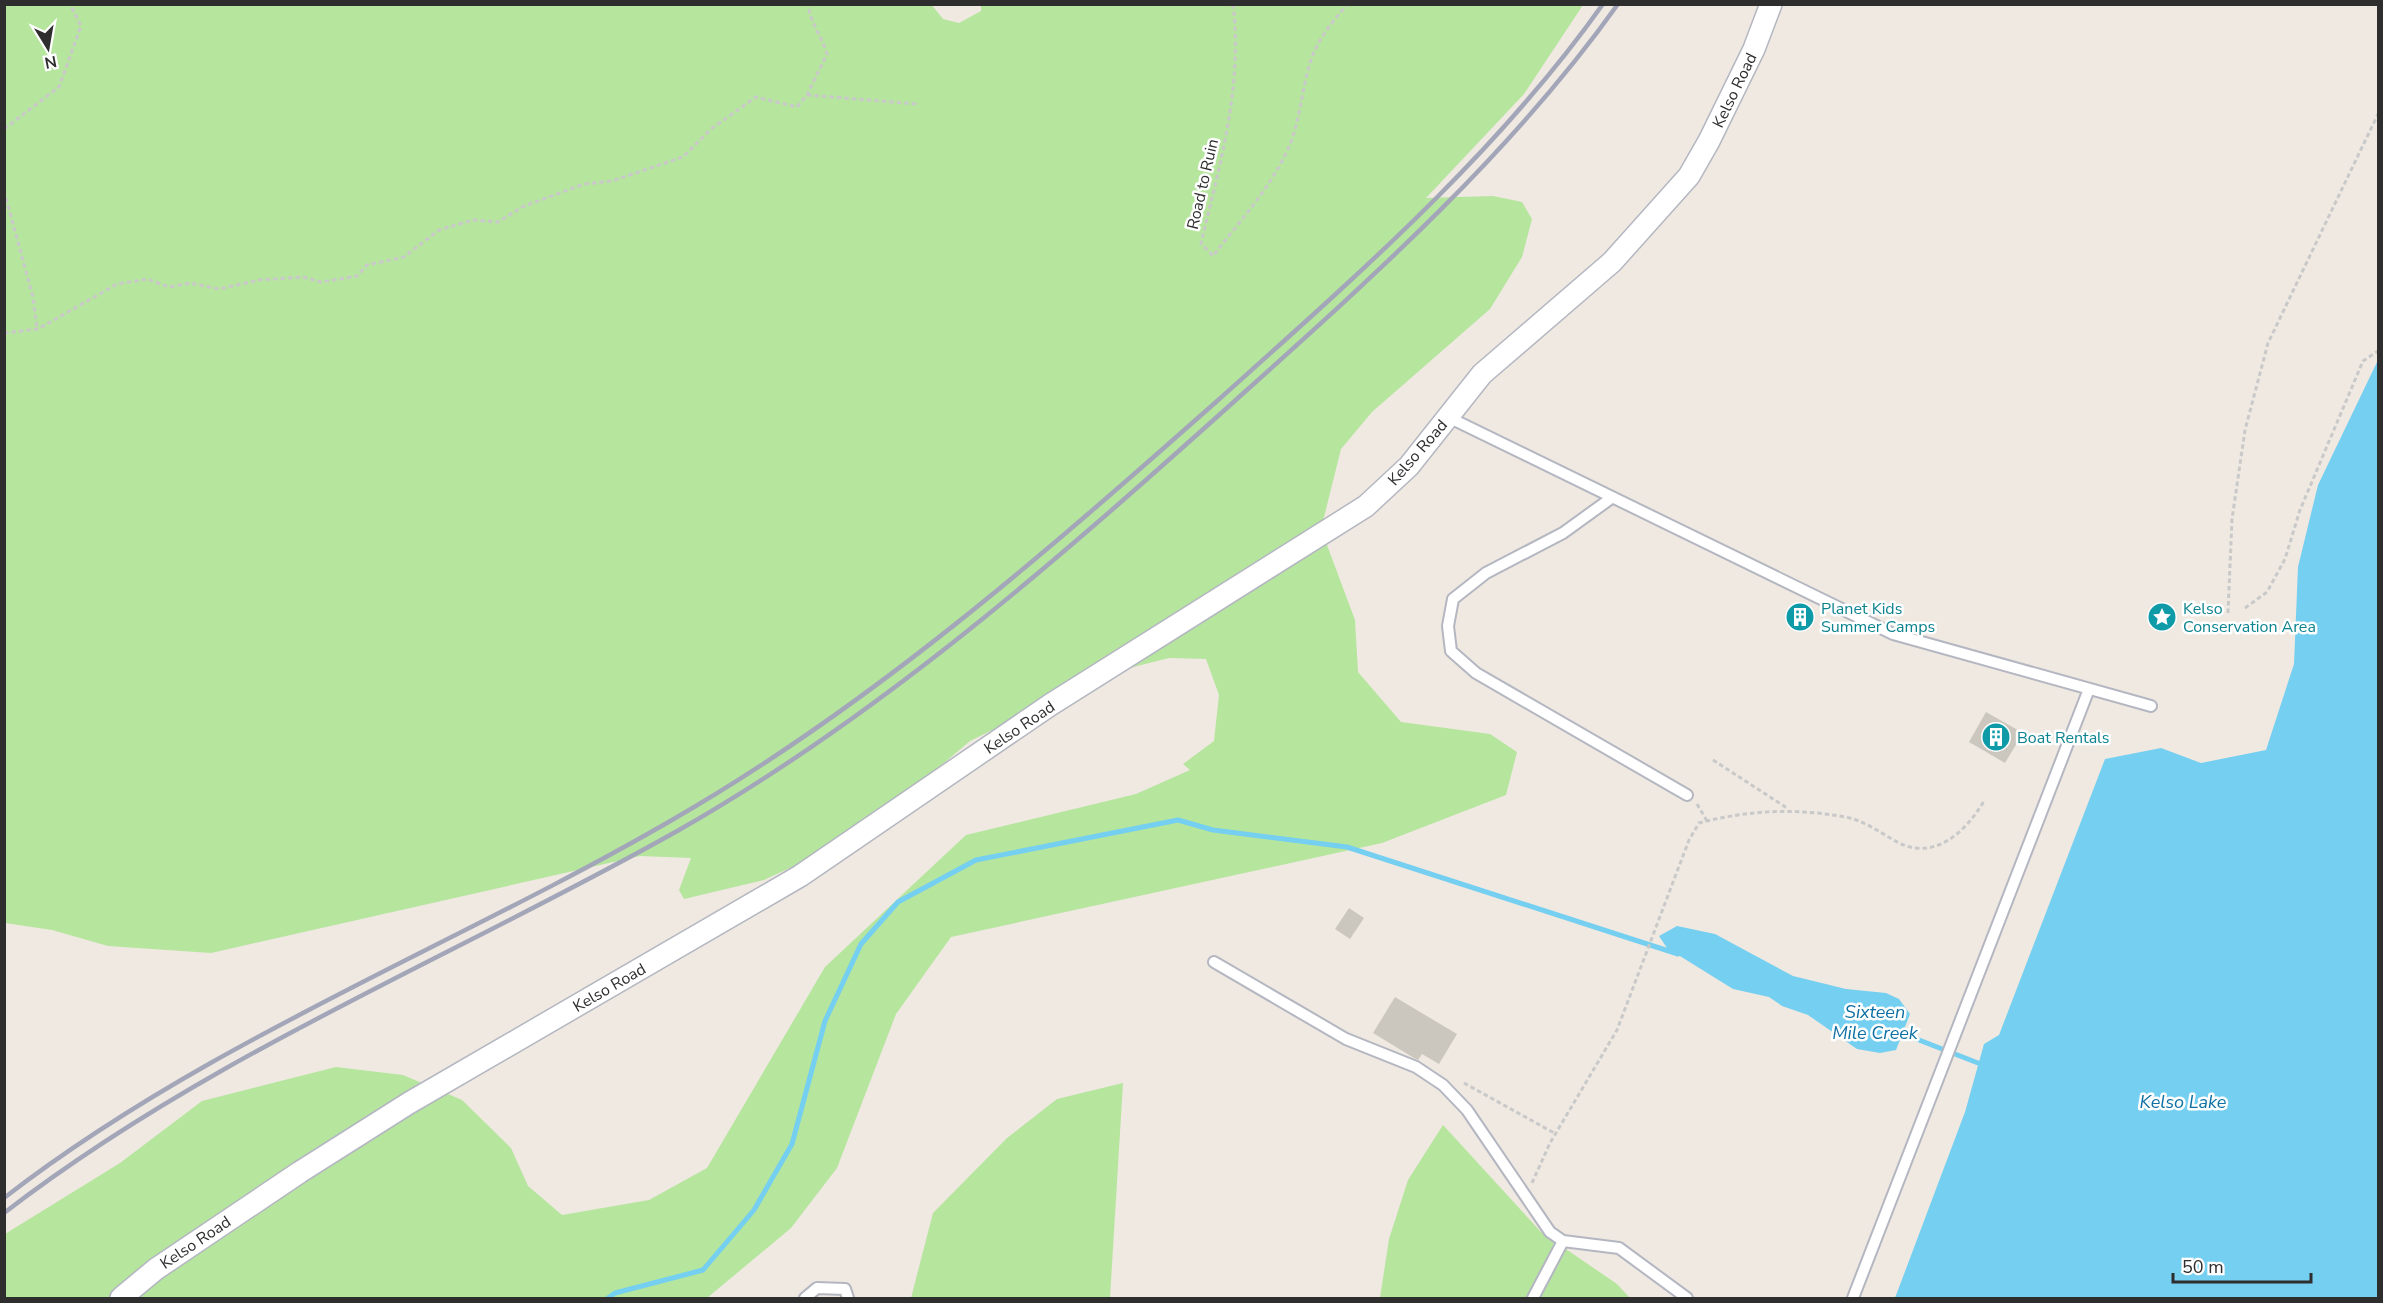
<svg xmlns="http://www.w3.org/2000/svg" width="2383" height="1303" viewBox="0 0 2383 1303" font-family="'Nunito Sans',sans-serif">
  <rect width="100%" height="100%" fill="#efe9e1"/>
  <!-- green -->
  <path fill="#b6e59e" d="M931 4 943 19 959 23 981 11V4L1583 5 1524 94 1426 198 1493 196 1522 202 1532 219 1522 257 1490 309 1372 412 1341 449 1321 529 1355 620 1358 672 1401 722 1490 734 1517 752 1506 795 1382 843 951 937 896 1014 837 1168 791 1228 707 1298H5V1234L120 1163 202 1101 336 1067 403 1075 462 1100 511 1148 528 1186 562 1215 649 1200 707 1168 825 967 966 835 1136 794 1190 770 1183 764 1214 741 1219 695 1206 659 1169 658 1106 674 970 741 858 836 764 880 684 899 679 890 691 858 640 856 211 953 108 946 52 930 5 923V5Z
    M1123 1083 1110 1298H911L933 1213 1007 1138 1057 1099Z
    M1443 1125 1541 1232 1617 1284 1630 1298H1380L1389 1239 1408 1180Z"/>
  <!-- water -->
  <path fill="#75cff0" d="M2378 360V1298H1895L1965 1112 1984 1044 1999 1035 2105 759 2161 748 2201 763 2266 750 2294 664 2298 567 2318 485Z
    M1677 926 1715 934 1793 976 1846 989 1886 993 1899 999 1910 1014 1896 1050 1880 1053 1857 1049 1808 1015 1782 1006 1769 997 1733 989 1667 948 1659 936Z"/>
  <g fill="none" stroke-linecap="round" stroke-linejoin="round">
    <!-- stream -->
    <path stroke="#75cff0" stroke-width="5" d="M1896 1031 1978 1063
      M608 1298 615 1293 703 1270 754 1210 792 1144 825 1021 861 944 898 902 976 860 1178 820 1213 830 1347 847 1678 954"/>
  </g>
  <!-- building -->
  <path fill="#cbc7bf" d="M1795 605 1812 613 1805 628 1788 620Z
    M1986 712 2023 733 2005 763 1969 742Z
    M1349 908 1364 918 1350 939 1335 929Z
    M1395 997 1457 1034 1439 1064 1422 1054 1418 1060 1414 1058 1373 1033Z"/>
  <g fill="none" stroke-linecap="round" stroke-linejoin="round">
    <!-- service casing -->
    <g stroke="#b4b7c1" stroke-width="14">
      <path id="service" d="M1448 417 1893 634 2151 706
        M1610 499 1563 533 1486 573 1453 599 1448 626 1451 651 1476 673 1687 795
        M1214 962 1346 1039 1416 1067 1443 1085 1467 1110 1550 1232 1563 1241
        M805 1298 817 1288 845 1289 848 1298
        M1533 1298 1563 1241 1619 1248 1687 1298
        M1853 1298 2089 689"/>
    </g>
    <!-- minor casing -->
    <g stroke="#b4b7c1" stroke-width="24">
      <path id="minor" d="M121 1298 156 1269 300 1172 409 1103 800 876 1050 705 1366 506 1409 466 1482 374 1612 262 1689 176 1709 141 1754 49 1771 4"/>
    </g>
    <!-- path -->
    <path stroke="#c9c9c9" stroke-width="3" stroke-dasharray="4.5 3" stroke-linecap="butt" d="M1233 4C1243 85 1220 165 1201 243L1213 256C1241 219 1273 186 1291 142 1301 115 1302 85 1312 57 1319 38 1334 19 1348 4
      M807 95 917 104
      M4 129 59 87 81 26 70 4
      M4 191 33 297 37 329
      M4 333 38 329 117 284 147 279 169 287 190 283 219 289 259 280 303 277 321 282 357 276 367 265 404 257 439 230 473 220 498 222 522 207 584 184 612 181 683 157 711 129 756 97 797 107 807 95 827 54C822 37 810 22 808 4
      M2245 608 2267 592 2285 559 2300 510 2363 361 2378 351
      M2228 613 2232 519 2245 430 2268 343 2378 114
      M1713 760 1787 808
      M1697 804 1707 821
      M1464 1083 1556 1134
      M1532 1183 1550 1143 1617 1030 1689 840 1699 823C1748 810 1796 808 1845 817 1864 820 1882 834 1899 843 1936 861 1967 830 1984 801"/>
    <!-- service -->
    <use href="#service" stroke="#fff" stroke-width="10"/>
    <!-- minor -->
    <use href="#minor" stroke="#fff" stroke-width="21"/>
    <!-- rail -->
    <path stroke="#a3a6b8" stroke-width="4.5" d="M4 1198C205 1042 453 947 672 820 872 705 1044 554 1216 402 1353 279 1496 155 1603 4
      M4 1213C210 1054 454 957 679 830 881 715 1055 562 1228 407 1367 282 1509 157 1618 4"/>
  </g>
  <!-- icons -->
  <defs>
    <g id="building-disc" transform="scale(1.5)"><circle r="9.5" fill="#0f9aa8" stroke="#fff"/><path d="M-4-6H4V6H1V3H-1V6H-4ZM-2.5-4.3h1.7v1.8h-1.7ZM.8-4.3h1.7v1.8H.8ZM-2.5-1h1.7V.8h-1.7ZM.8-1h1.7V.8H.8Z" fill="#fff"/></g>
    <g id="sight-disc" transform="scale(1.5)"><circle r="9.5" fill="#0f9aa8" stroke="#fff"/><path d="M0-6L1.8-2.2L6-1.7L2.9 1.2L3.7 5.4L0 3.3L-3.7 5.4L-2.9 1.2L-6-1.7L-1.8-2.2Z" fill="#fff"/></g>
  </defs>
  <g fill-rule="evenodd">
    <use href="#building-disc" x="1800" y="617"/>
    <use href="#sight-disc" x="2162" y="617"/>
    <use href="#building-disc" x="1996" y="737"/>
  </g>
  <g text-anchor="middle" stroke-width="5" stroke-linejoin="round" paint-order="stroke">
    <!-- street labels -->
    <g font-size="16" fill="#2e2e2e" stroke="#fff">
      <text transform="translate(1734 90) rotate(-64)" y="6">Kelso Road</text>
      <text transform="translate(1202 184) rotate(-77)" y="6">Road to Ruin</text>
      <text transform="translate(1417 452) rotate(-49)" y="6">Kelso Road</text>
      <text transform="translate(1019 727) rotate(-34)" y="6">Kelso Road</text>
      <text transform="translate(609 987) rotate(-30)" y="6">Kelso Road</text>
      <text transform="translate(195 1242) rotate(-34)" y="6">Kelso Road</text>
    </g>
    <!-- culture labels -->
    <g font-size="16" fill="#0d838f" stroke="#fff" text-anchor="start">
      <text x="1821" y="614">Planet Kids<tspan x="1821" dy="18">Summer Camps</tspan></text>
      <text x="2183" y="614">Kelso<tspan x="2183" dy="18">Conservation Area</tspan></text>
      <text x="2017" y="743">Boat Rentals</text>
    </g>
    <!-- water labels -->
    <g font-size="18" font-style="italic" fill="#0d6fa3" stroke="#fff">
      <text x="1875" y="1018">Sixteen<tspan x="1875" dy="21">Mile Creek</tspan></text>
      <text x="2183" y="1108">Kelso Lake</text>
    </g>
  </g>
  <!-- border -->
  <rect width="2383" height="1303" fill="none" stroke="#2e2e2e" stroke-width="12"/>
  <!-- north arrow -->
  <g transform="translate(48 48) rotate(169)" stroke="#ffffff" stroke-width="4.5" paint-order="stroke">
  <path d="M0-4.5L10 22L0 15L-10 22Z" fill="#2e2e2e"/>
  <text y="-9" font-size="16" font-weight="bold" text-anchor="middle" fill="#2e2e2e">N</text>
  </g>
  <!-- scale -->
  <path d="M2173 1273v9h138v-9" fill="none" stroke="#2e2e2e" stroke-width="3"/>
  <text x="2182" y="1273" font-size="18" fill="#2e2e2e" stroke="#ffffff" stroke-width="4.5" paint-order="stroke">50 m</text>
</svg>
